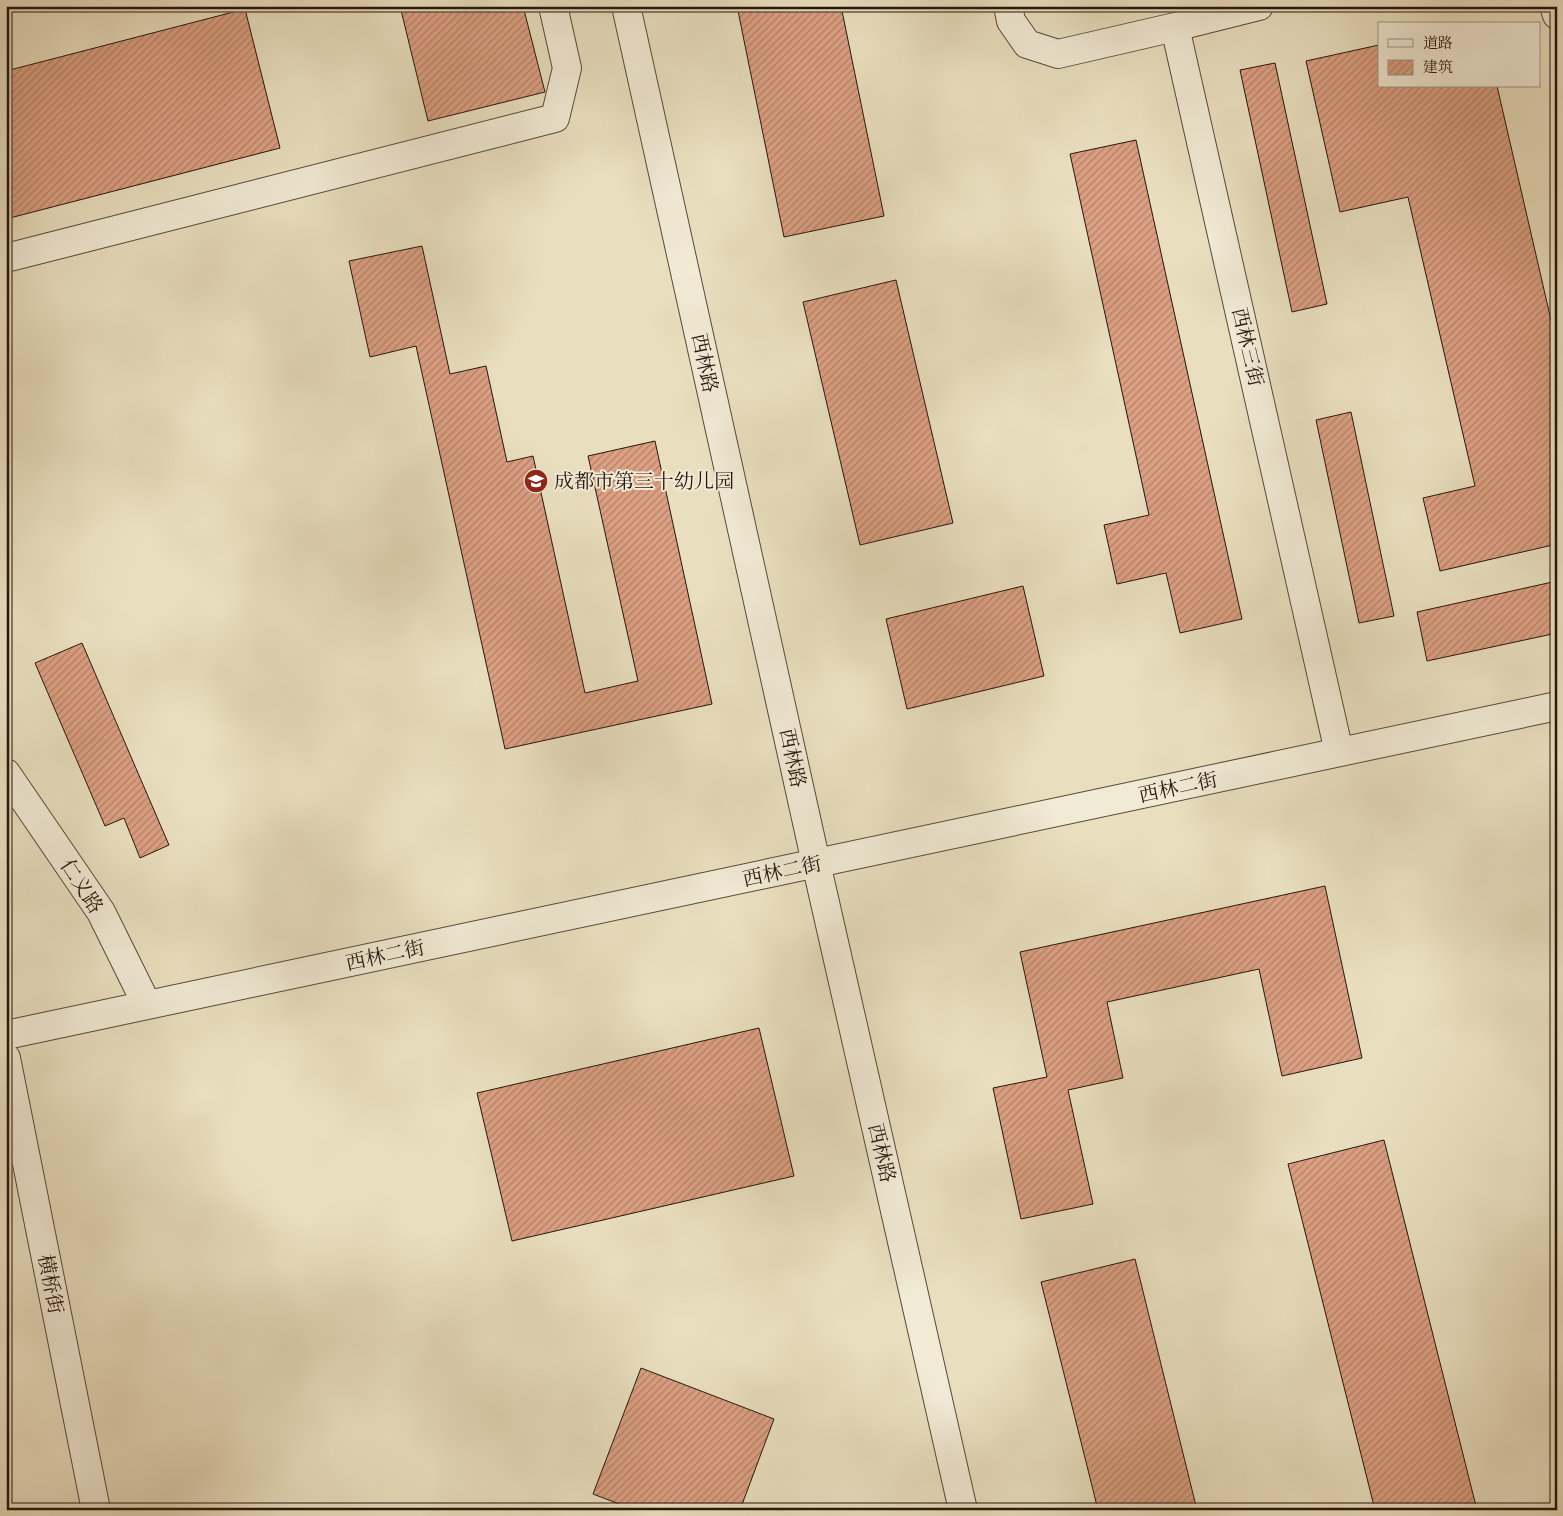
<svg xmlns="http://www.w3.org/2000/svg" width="1563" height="1516" viewBox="0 0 1563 1516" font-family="'EB Garamond','Noto Serif SC',serif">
  <defs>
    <pattern id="building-hatch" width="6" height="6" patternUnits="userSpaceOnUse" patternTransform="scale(1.25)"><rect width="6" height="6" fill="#dca082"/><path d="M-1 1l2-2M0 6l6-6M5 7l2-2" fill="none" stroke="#b28169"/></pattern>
  </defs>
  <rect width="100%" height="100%" fill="#e9dfbf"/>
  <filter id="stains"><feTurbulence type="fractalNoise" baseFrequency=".004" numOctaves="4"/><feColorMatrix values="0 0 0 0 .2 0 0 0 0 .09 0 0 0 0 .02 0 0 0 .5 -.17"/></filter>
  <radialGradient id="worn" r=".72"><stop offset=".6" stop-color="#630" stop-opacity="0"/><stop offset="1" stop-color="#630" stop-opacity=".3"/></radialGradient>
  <!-- building -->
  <path fill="url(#building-hatch)" stroke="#26150d" d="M400 6H523L545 92 428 121Z
    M737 6H841L884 216 784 237Z
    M245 9 280 148 6 219V71Z
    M1379 45V86H1497L1557 346V544L1440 571 1423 498 1475 486 1408 197 1340 212 1306 61Z
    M1275 63 1327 304 1292 312 1240 70Z
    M1136 140 1242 619 1180 633 1166 573 1117 584 1104 525 1149 515 1070 154Z
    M422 246 450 374 486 366 507 462 533 456 585 693 638 681 588 456 655 441 712 704 505 749 416 346 370 357 349 261Z
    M896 280 953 523 860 545 803 302Z
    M1351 412 1394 616 1359 623 1316 420Z
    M1557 581V633L1427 661 1417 612Z
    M1023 586 1044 676 907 709 886 619Z
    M82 643 169 845 140 858 124 818 105 826 35 663Z
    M1325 886 1362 1058 1282 1076 1259 969 1107 1002 1123 1078 1068 1090 1093 1204 1021 1219 993 1088 1047 1077 1020 952Z
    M759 1028 794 1176 512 1241 477 1093Z
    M1384 1140 1477 1510H1375L1288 1164Z
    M1135 1259 1197 1510H1098L1041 1282Z
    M641 1368 774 1419 740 1510H635L593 1494Z"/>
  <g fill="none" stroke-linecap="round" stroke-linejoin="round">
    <!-- minor casing -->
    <g stroke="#57483a" stroke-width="30">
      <path id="minor" d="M626 6 816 863 963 1510
        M1008 6 1011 21 1027 44 1058 54 1175 27
        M1259 6 1175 27 1339 752
        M1554 6 1557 15
        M6 258 555 118 567 68 553 6
        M6 773 101 912 147 1005
        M6 1035 1557 706
        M6 1058 96 1510"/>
    </g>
    <!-- minor -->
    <use href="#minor" stroke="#f1ead5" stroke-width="28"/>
  </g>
  <!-- icons -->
  <defs>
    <g id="school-disc" transform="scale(1.25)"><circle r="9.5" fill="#8f2418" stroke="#f1ead5"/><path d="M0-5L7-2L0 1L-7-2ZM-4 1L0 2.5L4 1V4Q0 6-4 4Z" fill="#fff"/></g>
  </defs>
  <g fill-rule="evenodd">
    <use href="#school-disc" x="536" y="481"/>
  </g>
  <g text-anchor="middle" stroke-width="4" stroke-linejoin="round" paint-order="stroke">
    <!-- street labels -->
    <g font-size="20" fill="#26150d" stroke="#f1ead5">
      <text transform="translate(1248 347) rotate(77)" y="7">西林三街</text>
      <text transform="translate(705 363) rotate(78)" y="7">西林路</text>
      <text transform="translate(793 758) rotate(78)" y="7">西林路</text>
      <text transform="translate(1178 787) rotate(-12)" y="7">西林二街</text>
      <text transform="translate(782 871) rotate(-12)" y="7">西林二街</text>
      <text transform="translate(82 886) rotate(57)" y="7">仁义路</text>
      <text transform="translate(385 955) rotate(-12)" y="7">西林二街</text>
      <text transform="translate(882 1153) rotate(77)" y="7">西林路</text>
      <text transform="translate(51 1284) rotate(79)" y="7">横桥街</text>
    </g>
    <!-- poi labels -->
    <g font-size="20" fill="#26150d" stroke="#f1ead5" text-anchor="start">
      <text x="554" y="488">成都市第三十幼儿园</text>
    </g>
  </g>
  <!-- margin -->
  <rect width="1563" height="1516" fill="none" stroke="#e9dfbf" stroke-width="25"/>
  <rect x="8" y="8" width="1548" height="1501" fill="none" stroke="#26150d" stroke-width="2.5"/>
  <rect x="12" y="12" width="1538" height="1491" fill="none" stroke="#26150d"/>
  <!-- legend -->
  <rect x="1378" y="22" width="162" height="65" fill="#f1ead5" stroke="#a09585"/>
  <rect x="1388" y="39" width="25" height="8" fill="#f1ead5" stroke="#a09585"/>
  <text x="1423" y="48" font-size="15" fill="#26150d">道路</text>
  <rect x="1388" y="60" width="25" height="15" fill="url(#building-hatch)" stroke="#a09585"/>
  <text x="1423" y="72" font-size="15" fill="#26150d">建筑</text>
  <rect width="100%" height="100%" filter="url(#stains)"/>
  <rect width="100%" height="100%" fill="url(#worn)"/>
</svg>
